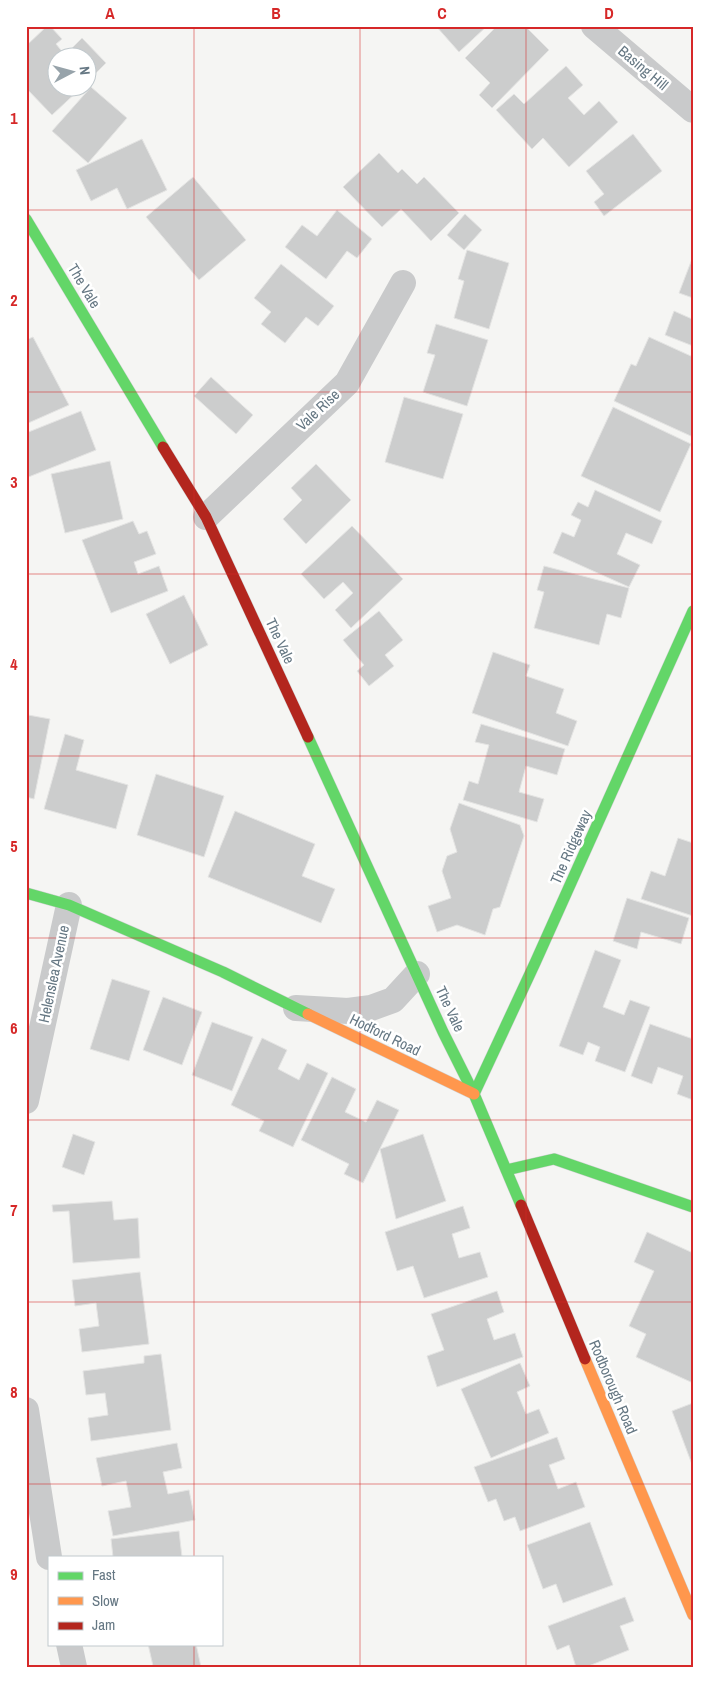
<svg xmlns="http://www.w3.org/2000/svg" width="719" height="1693" viewBox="0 0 719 1693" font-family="'Archivo Narrow',sans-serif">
  <rect width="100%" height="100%" fill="#f5f5f3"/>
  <!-- building -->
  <path fill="#cccdcd" stroke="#e4e4e3" d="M47 26H50L62 39 56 44 65 55 82 38 106 63 88 81V58H58V88H81L52 115 26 88V46Z
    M436 26H487L459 52Z
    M497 26H525L549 50 492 108 479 95 490 83 465 58Z
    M566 66 583 85 568 98 584 115 599 101 618 122 569 167 543 138 532 149 496 110 514 94 524 104Z
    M91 87 127 118 88 163 52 131Z
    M633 134 662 171 604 216 594 202 604 194 586 171Z
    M142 139 167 190 127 209 117 188 91 201 76 170Z
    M379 153 398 173 402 169 417 184 424 177 459 213 431 241 401 209 382 227 343 187Z
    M193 177 246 240 199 280 146 217Z
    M337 210 372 239 357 258 347 251 326 279 285 247 302 225 317 236Z
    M465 214 482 230 464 250 447 235Z
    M467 250 509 263 489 329 454 318 464 281 458 279Z
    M692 259H693V298L679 293Z
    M281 264 334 306 318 326 306 317 285 343 261 324 271 312 254 298Z
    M674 311 692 319 693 317V346L665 335Z
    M436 324 488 340 467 406 423 392 435 355 427 353Z
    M33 337 69 405 26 424V340Z
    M649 337 693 357V437L614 401 631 364 636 366Z
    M211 377 253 415 236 434 194 396Z
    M404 397 463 414 443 479 385 462Z
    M613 407 691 444 660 512 581 476Z
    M81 411 96 450 26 478V433Z
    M110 461 123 519 65 533 51 474Z
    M316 464 351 500 306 544 283 519 302 500 291 488Z
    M595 490 662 521 652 544 626 533 617 554 640 565 629 587 553 553 562 532 574 537 581 520 571 515 578 502 588 507Z
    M133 521 139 534 147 531 156 554 134 562 138 574 159 566 168 591 111 613 82 540Z
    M352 526 403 579 351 628 335 610 353 593 343 582 324 599 301 574Z
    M544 566 629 588 621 618 607 614 599 645 534 628 544 592 537 590Z
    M184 595 208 645 170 664 146 614Z
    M379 611 403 640 385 655 394 666 369 686 357 671 364 665 343 640Z
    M493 652 530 665 526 676 564 689 556 713 577 721 568 746 472 713Z
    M28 715 50 719 34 799 26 797V724Z
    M481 724 565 749 557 775 526 766 519 792 544 799 537 822 463 800 469 781 478 784 489 745 475 742Z
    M65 734 84 740 76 770 128 785 116 829 44 809Z
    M156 774 224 796 204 857 137 835Z
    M459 803 520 825 524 836 500 907 493 909 485 935 457 925 437 932 428 906 451 898 442 871 447 856 457 852 450 829Z
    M235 811 315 844 302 876 335 889 321 923 208 877Z
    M678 838 693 843V916L641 899 651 871 665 876Z
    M627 898 689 918 681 944 641 932 637 949 613 941Z
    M595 950 621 960 603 1007 624 1015 630 1000 650 1007 625 1072 595 1061 600 1047 588 1042 583 1055 559 1046Z
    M112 979 150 991 129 1061 90 1049Z
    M163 997 202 1012 182 1065 143 1050Z
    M212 1022 253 1037 232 1091 192 1075Z
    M650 1024 693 1039V1100L677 1094 683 1076 658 1067 652 1084 631 1076Z
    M262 1038 287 1050 278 1069 299 1080 307 1063 328 1073 293 1147 259 1131 264 1121 231 1105Z
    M332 1077 356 1089 345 1112 366 1122 377 1100 399 1110 363 1183 344 1174 349 1164 301 1140Z
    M73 1134 95 1142 84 1175 62 1167Z
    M423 1134 446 1201 396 1219 380 1149Z
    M112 1201 114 1220 138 1218 140 1258 73 1263 69 1211 53 1212 52 1205Z
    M463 1206 470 1228 452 1234 459 1258 480 1252 488 1277 424 1298 413 1266 397 1271 385 1232Z
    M647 1232 693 1253V1383L636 1357 646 1334 629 1326 654 1271 634 1262Z
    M140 1272 149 1344 82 1352 79 1329 99 1326 96 1303 75 1306 72 1280Z
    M497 1291 504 1312 487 1319 494 1340 515 1333 523 1357 437 1387 427 1356 444 1350 431 1314Z
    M161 1354 171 1430 91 1441 88 1418 108 1415 105 1393 86 1395 83 1371 144 1363V1356Z
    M520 1363 530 1386 517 1392 526 1414 539 1409 549 1433 491 1458 461 1389Z
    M693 1403V1467L672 1411Z
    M557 1437 565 1459 549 1465 558 1489 576 1482 585 1507 520 1531 515 1517 504 1521 496 1499 488 1502 474 1467Z
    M177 1443 182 1468 163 1472 168 1494 189 1490 195 1520 113 1536 108 1511 131 1507 126 1481 102 1486 96 1458Z
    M590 1522 613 1585 563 1603 556 1584 543 1589 527 1545Z
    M179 1531 182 1557H113L111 1539Z
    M625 1597 634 1621 620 1626 629 1650 586 1667H576L569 1645 557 1650 548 1626Z
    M148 1644H196L201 1667H151L153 1666Z"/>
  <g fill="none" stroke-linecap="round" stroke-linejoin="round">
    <!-- fast casing -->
    <g stroke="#d1d2d3" stroke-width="12">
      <path id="fast" d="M26 219 163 447
        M308 737 443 1032 474 1094 521 1205
        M26 893 69 905 223 972 308 1014
        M474 1094 535 963 693 611
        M506 1170 554 1159 693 1207"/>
    </g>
    <!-- slow casing -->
    <g stroke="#d1d2d3" stroke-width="12">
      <path id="slow" d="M308 1014 474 1094
        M585 1359 693 1615"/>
    </g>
    <!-- jam casing -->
    <g stroke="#d1d2d3" stroke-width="12">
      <path id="jam" d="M163 447 206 517 308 737
        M521 1205 585 1359"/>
    </g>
    <!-- street -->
    <path stroke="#c9cacb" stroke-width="26" d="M594 26 693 110
      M206 517 347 383 403 283
      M296 1008 348 1011 371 1008 393 1000 417 974
      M26 1101 69 905
      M26 1410 49 1557
      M69 1644 74 1667"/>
    <!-- fast -->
    <use href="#fast" stroke="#63d668" stroke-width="11"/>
    <!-- slow -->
    <use href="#slow" stroke="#ff974d" stroke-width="11"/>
    <!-- jam -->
    <use href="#jam" stroke="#b3261e" stroke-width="11"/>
  </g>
  <!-- grid -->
  <path fill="none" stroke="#d62828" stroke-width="1" stroke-opacity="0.55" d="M194 26V1557M360 26V1667M526 26V1667M26 210H693M26 392H693M26 574H693M26 756H693M26 938H693M26 1120H693M26 1302H693M26 1484H693M194 1644V1667"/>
  <g text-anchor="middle" stroke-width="5" stroke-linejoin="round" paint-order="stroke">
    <!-- street labels -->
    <g font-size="15" fill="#657783" stroke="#fff">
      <text transform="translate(643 68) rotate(40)" y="5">Basing Hill</text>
      <text transform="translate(84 286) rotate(59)" y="5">The Vale</text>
      <text transform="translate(318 410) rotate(-43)" y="5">Vale Rise</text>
      <text transform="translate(280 641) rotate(65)" y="5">The Vale</text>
      <text transform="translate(571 847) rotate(-66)" y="5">The Ridgeway</text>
      <text transform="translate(54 974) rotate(-78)" y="5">Helenslea Avenue</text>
      <text transform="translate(450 1009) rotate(65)" y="5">The Vale</text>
      <text transform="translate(385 1035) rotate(26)" y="5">Hodford Road</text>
      <text transform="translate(613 1387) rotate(67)" y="5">Rodborough Road</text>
    </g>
  </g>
  <!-- border -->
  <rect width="719" height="1693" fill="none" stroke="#ffffff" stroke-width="55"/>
  <!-- legend -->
  <rect x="48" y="1556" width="175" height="90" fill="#ffffff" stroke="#c1c9cd"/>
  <rect x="58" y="1572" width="25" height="8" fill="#63d668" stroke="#c1c9cd"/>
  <text x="92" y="1580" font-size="15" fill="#657783">Fast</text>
  <rect x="58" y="1597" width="25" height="8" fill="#ff974d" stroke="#c1c9cd"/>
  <text x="92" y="1606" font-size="15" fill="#657783">Slow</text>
  <rect x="58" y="1622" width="25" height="8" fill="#b3261e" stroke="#c1c9cd"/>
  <text x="92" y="1630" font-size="15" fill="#657783">Jam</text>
  <!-- north arrow -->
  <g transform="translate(72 72) rotate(84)"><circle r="24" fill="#ffffff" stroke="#c1c9cd"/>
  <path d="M0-4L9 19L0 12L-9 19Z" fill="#97a3aa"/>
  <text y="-8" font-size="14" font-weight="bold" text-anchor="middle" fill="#657783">N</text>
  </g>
  <rect x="28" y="28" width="664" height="1638" fill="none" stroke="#d62828" stroke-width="2"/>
  <g font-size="16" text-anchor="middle" font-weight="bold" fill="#d62828">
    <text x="110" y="19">A</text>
    <text x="276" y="19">B</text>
    <text x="442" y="19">C</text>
    <text x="609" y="19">D</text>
    <text x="14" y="124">1</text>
    <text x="14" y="306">2</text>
    <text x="14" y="488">3</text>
    <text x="14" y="670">4</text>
    <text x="14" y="852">5</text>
    <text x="14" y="1034">6</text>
    <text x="14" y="1216">7</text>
    <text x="14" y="1398">8</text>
    <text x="14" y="1580">9</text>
  </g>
</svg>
